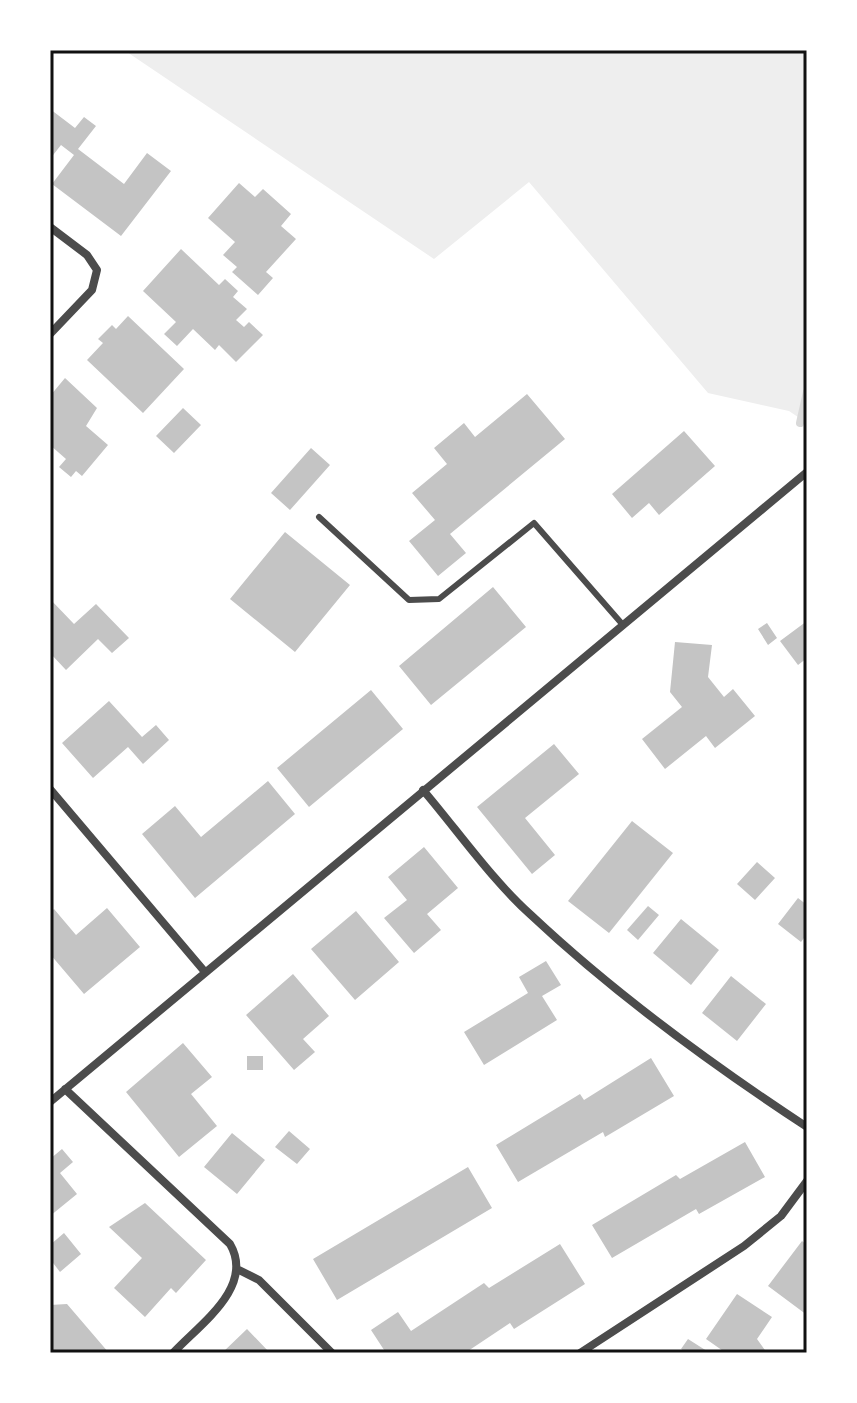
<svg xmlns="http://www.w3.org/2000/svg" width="857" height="1403" viewBox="0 0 857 1403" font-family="'DejaVu Sans',sans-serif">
  <rect width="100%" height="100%" fill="#fff"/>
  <!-- green -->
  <path fill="#eee" d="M124 50H807V423L789 411 708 393 529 182 434 259Z"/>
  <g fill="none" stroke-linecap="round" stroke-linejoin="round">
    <!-- stream -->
    <path stroke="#d9d9d9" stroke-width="8" d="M800 423 807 392"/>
  </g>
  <!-- building -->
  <path fill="#c4c4c4" d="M50 109 75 128 84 117 96 126 78 149 124 184 147 153 171 171 121 236 52 184 74 155 61 145 50 159Z
    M239 183 255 197 263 189 291 214 281 226 296 239 266 272 273 278 258 295 232 272 237 267 223 255 235 242 208 218Z
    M181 249 219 285 225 279 238 291 233 297 247 309 236 320 244 327 249 322 263 335 236 362 219 345 215 350 193 329 177 346 164 334 176 322 143 291Z
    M128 316 184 369 143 413 87 360 103 343 98 339 112 325 116 329Z
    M65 378 97 408 86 426 108 445 82 476 76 471 71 477 59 467 66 459 50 445V396Z
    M527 394 565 439 450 534 466 553 438 576 409 541 435 520 412 493 447 464 434 448 464 423 475 437Z
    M183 408 201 425 174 453 156 436Z
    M684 431 715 466 659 515 649 503 632 518 612 494Z
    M311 448 330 465 290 510 271 493Z
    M285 532 350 585 295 652 230 599Z
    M493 587 526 627 431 705 399 666Z
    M50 599 74 624 96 604 129 638 112 653 98 639 66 670 50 653Z
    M807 621V658L798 665 780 641Z
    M767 623 777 638 768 645 758 629Z
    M675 642 712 645 708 677 724 697 733 689 755 716 715 748 706 736 665 769 642 739 682 707 670 692Z
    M371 690 403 729 309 807 277 768Z
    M109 701 142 737 156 725 169 740 143 764 128 747 93 778 62 743Z
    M554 744 579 774 525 818 555 855 532 874 477 807Z
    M268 781 295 814 195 898 142 834 175 806 201 837Z
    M632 821 673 853 609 933 568 901Z
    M424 847 458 888 427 914 441 930 414 953 384 918 407 900 388 877Z
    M757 862 775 878 755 900 737 884Z
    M798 898 807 905V934L801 942 778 924Z
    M648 906 659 915 638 940 627 930Z
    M107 908 140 947 84 994 50 954V913L54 909 76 935Z
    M356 911 399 962 355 1000 311 949Z
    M681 919 719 950 691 985 653 953Z
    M546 961 561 985 542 996 557 1020 484 1065 464 1032 528 993 519 977Z
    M293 974 329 1016 303 1039 315 1052 294 1070 246 1015Z
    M731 976 766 1004 737 1041 702 1013Z
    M183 1043 212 1077 191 1094 217 1126 179 1157 126 1092Z
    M247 1056H263V1070H247Z
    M651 1058 674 1096 605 1137 603 1132 518 1182 496 1145 580 1094 584 1100Z
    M289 1131 310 1149 297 1164 275 1147Z
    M232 1133 265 1160 237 1194 204 1167Z
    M745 1142 765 1177 699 1214 696 1209 612 1258 592 1225 676 1175 680 1179Z
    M62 1149 73 1162 60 1173 77 1194 50 1216V1159Z
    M468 1167 492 1208 337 1300 313 1259Z
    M145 1203 206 1260 176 1293 171 1288 145 1317 114 1288 142 1258 109 1227Z
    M64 1233 81 1254 60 1272 50 1259V1245Z
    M802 1241 807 1245V1315L768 1286Z
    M560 1244 585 1284 514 1329 510 1323 465 1353H386L371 1330 398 1312 411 1331 484 1283 489 1288Z
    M737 1294 772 1317 757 1339 767 1353H726L706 1339Z
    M67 1304 109 1353 50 1351V1305Z
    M247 1329 270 1353H222Z
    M688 1339 710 1353H687L681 1349Z"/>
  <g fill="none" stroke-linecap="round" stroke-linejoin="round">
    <!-- service -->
    <path stroke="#4c4c4c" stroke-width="6" d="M319 517 409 600 439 599 534 523 623 625"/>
    <!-- minor -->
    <path stroke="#4c4c4c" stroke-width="8" d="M50 227 87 255 97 270 92 290 50 334
      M50 789 205 972
      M423 790C458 831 491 879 531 915 615 994 711 1064 807 1127
      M65 1089 230 1244C255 1287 200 1324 173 1353
      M50 1102 807 472
      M239 1270 259 1280 332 1353
      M580 1353 744 1246 781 1216 807 1181"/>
  </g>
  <!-- border -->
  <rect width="857" height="1403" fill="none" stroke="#ffffff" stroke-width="104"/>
  <rect x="52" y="52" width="753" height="1299" fill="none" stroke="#111" stroke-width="3"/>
</svg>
